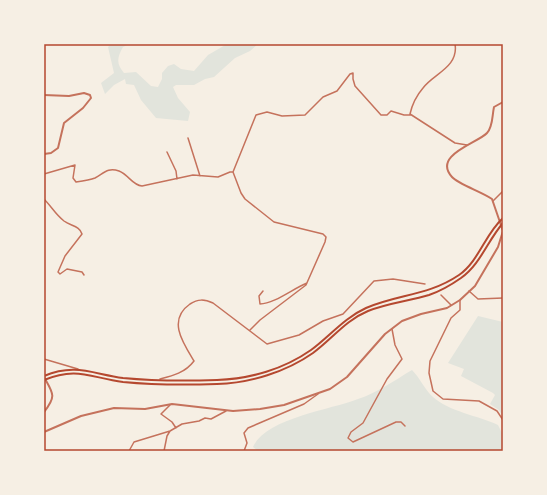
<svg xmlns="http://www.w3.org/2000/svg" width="547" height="495" viewBox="0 0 547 495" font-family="'Source Sans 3',sans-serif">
  <rect width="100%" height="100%" fill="#f6efe4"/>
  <!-- green -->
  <path fill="#e2e4dc" d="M111 44H130L123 47C117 58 116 63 124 73L136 72 151 86 158 87 162 79V73L168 66 174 64 181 69 194 71 208 55 227 44H258L250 51 235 58 214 77 205 79 194 85H176L173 87 178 98 190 112 188 121 156 118 141 100 134 85 126 84 125 79 114 85 105 94 101 83 114 73 108 47Z
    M478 316 503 322V417L499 410 490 404 495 395 493 393 461 376 464 369 448 363Z
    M412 370C420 378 425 390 433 397 448 411 479 416 498 425L503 435V451H258L253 447C266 418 330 410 358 399 377 393 395 380 412 370Z"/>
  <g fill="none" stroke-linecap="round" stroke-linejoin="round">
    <!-- minor -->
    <path stroke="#c5725c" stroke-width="1.5" d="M455 44C459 67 433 74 423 88 417 95 412 105 410 114L455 143 467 145
      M188 138 200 176
      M167 152 176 171 177 179
      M233 172 256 115 267 112 282 116 305 115 323 97 337 91 350 74 353 73V79L355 86 381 115H387L391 111 404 115H412
      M44 174 75 165 73 178 76 182C83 181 90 180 95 178 104 173 108 167 119 171 129 175 132 185 142 186L193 175 218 177 230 172H233L241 193 245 199 274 222 323 234 326 237 325 242 306 285 260 320 250 330
      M44 199C51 206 56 215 64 221 71 226 80 226 82 234L65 256 58 272 60 274 67 269 82 272 84 275
      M493 201 503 191
      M263 291 259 296 260 304C274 304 294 288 307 283
      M469 291 478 299 503 298
      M441 295 451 305
      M460 300V310L451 318 430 361 429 373 433 391 443 399 479 401 497 411 503 420
      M392 329 395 345 402 359 387 379 363 423 351 432 348 438 353 442 396 422H401L405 426
      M44 359 78 369
      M160 379C172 376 185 373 194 361 183 343 167 320 190 304 198 299 204 299 213 303L267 344 299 335 323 321 343 314 374 281 393 279 425 284
      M170 405 161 414 172 422 176 428
      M129 451 134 442 170 431 182 424 199 421 205 418 211 419 226 411
      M164 451 167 436 170 431
      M244 451 247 443 244 433 248 428 304 404 318 394"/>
    <!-- tertiary -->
    <path stroke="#c5725c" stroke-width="2" d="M44 95 69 96 84 93 90 95 91 98 83 108 64 123 58 148 51 153 44 154
      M44 377C53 393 57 396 44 412
      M44 432 81 416 114 408 145 409 172 404 233 411 260 409 284 405 330 389 347 377 385 334 402 321 421 314 447 308 460 300 475 286 498 247 503 231 492 199C482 192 458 184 452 177 432 155 478 143 487 133 493 127 492 116 494 107L503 102"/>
    <!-- secondary -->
    <path stroke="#b5482f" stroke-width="2" d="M44 376C75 363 93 374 123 378 154 381 186 381 217 380 250 379 284 369 311 350 330 336 344 318 366 308 398 294 428 296 459 275 479 261 485 234 503 218
      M44 380C77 366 91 378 123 382 154 385 186 385 217 384 250 383 286 372 313 353 332 339 346 320 368 311 388 303 409 301 429 295 441 291 451 285 461 278 480 265 488 240 503 223"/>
  </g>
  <!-- border -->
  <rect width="547" height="495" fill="none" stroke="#f6efe4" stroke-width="90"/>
  <rect x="45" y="45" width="457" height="405" fill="none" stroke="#b5482f" stroke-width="1.5"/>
</svg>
